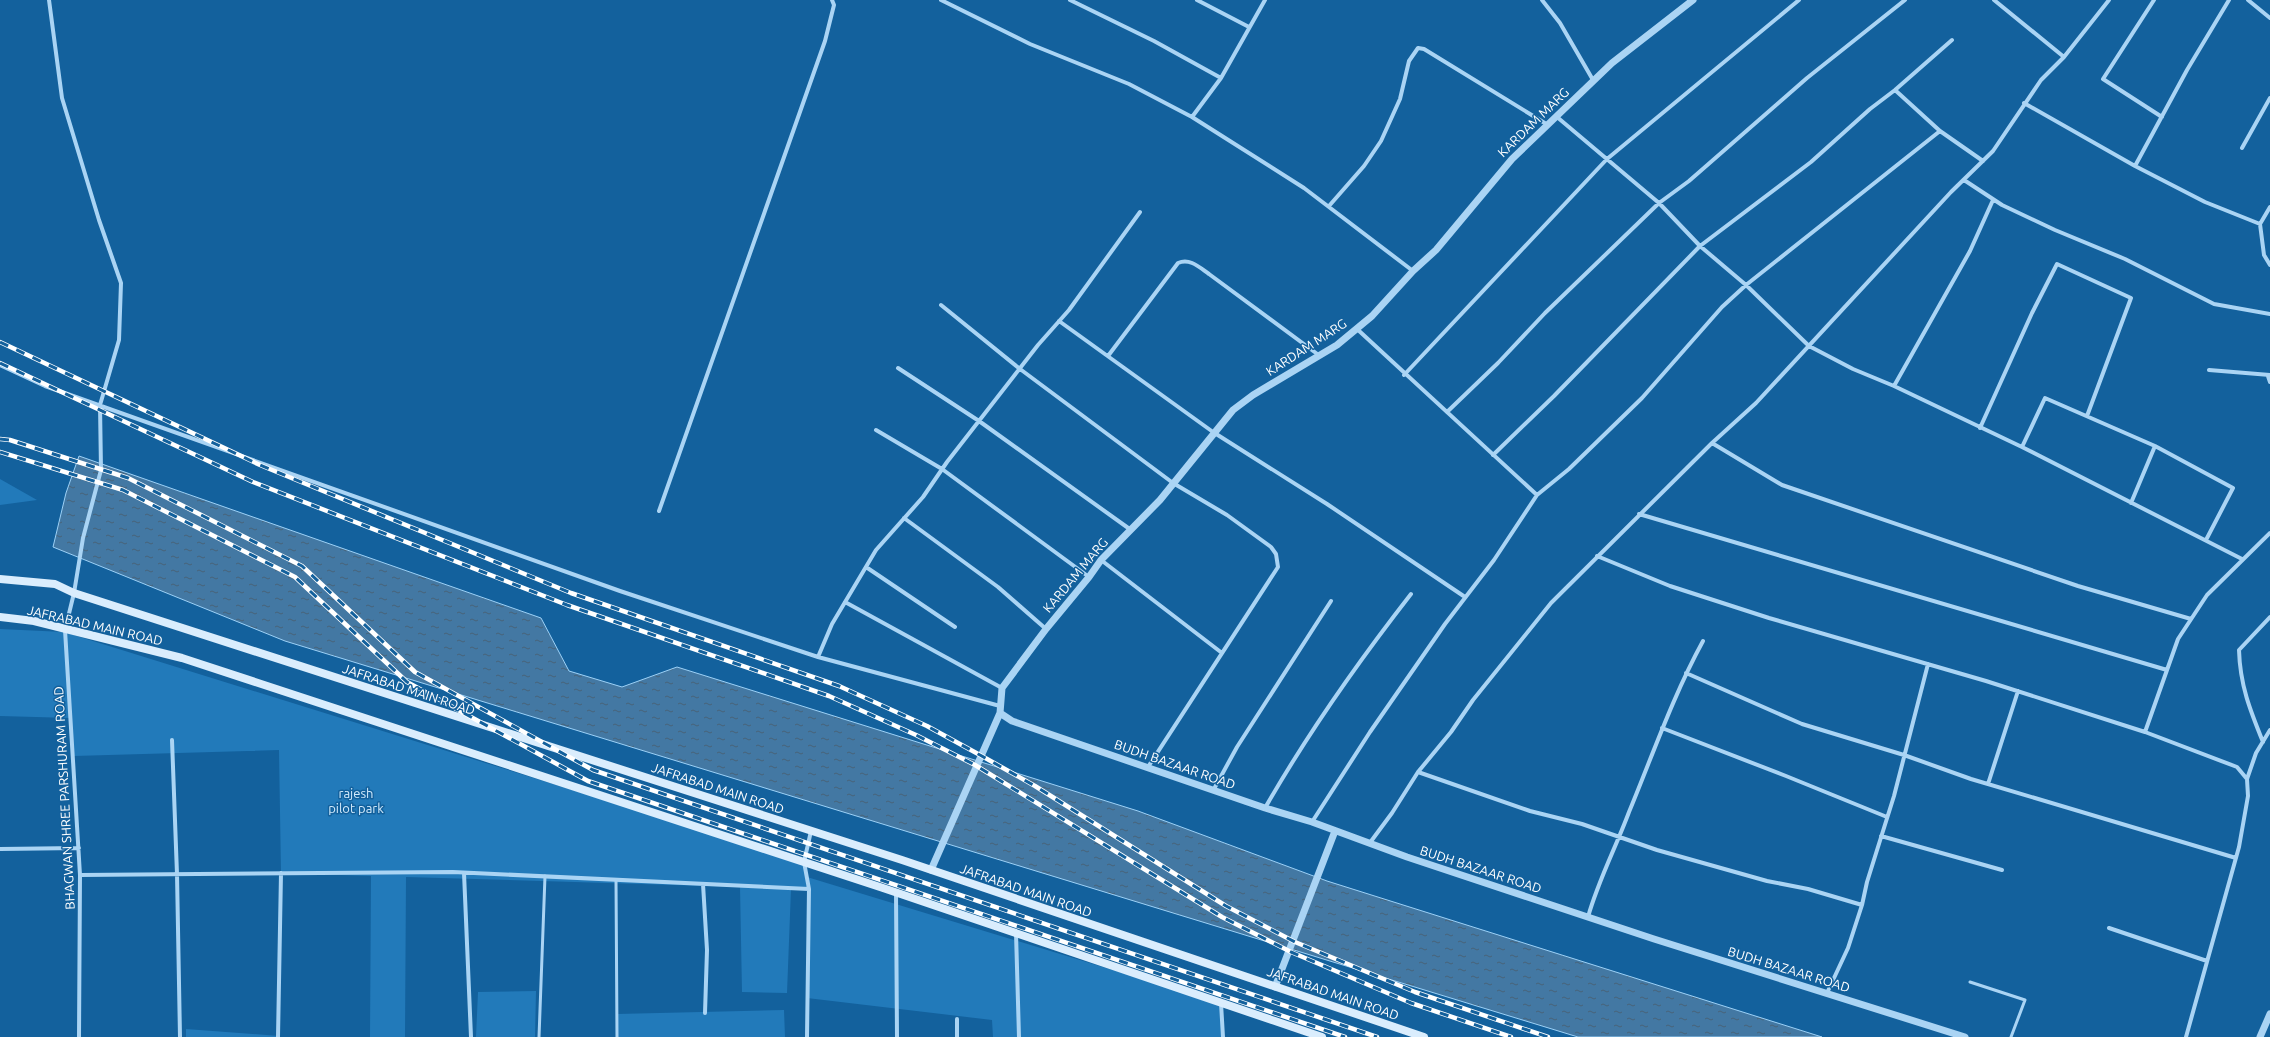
<svg xmlns="http://www.w3.org/2000/svg" width="2270" height="1037" viewBox="0 0 2270 1037" font-family="Ubuntu,sans-serif">
  <defs>
    <pattern id="water-ripples" width="26" height="14" patternUnits="userSpaceOnUse"><rect width="26" height="14" fill="#4378a3"/><path d="M2 4q2-2 4 0t4 0M15 11q2-2 4 0t4 0" fill="none" stroke="#486278"/></pattern>
  </defs>
  <rect width="100%" height="100%" fill="#13619d"/>
  <!-- green -->
  <path fill="#227aba" d="M0 479 37 500 0 505Z
    M0 629 64 632 804 862 807 877 1221 1003 1222 1037H993L992 1020 807 998V889H791L787 993 742 992 740 887 406 877 405 1037H370L371 876 281 873 279 750 74 756 71 718 0 716Z
    M536 991 535 1037H476L478 992Z
    M784 1010 785 1037H617V1014Z
    M186 1029 279 1036V1037H186Z"/>
  <!-- water -->
  <path fill="url(#water-ripples)" stroke="#9cd1f7" d="M79 456 541 618 569 671 622 687 677 667 1138 811 1327 881 1822 1037H1578L285 641 53 547 66 493Z"/>
  <g fill="none" stroke-linecap="round" stroke-linejoin="round">
    <!-- service -->
    <path stroke="#aad4f4" stroke-width="3" d="M616 880 617 1037
      M1970 982 2025 1000 2011 1037
      M539 1037 545 876"/>
    <!-- minor -->
    <path stroke="#aad4f4" stroke-width="4" d="M49 0 62 98 99 220 121 283 119 340 100 405 101 470 83 538 74 593 65 630 80 875 79 1037
      M941 0 1030 44 1129 84 1192 117 1304 188 1413 271
      M1070 0 1154 41 1221 78
      M1197 0 1249 27
      M1542 0 1560 23 1593 80
      M1994 0 2064 57
      M2154 0 2103 79 2162 117
      M2248 0 2270 18
      M2024 103 2135 166 2187 70 2229 0
      M1192 117 1221 78 1265 0
      M1557 117 1659 203 1689 181 1807 78 1905 0
      M1940 131 1983 161
      M2242 148 2270 98
      M2135 166 2205 202 2260 224
      M1964 180 2002 205 2055 230 2125 259 2214 304 2270 314
      M1329 206 1364 166 1381 141 1400 99 1409 61 1418 48 1424 49 1548 125
      M2270 207 2260 224 2264 255 2270 265
      M941 305 1020 369 1173 483 1227 515 1271 547 1276 554 1278 567 1148 767
      M1059 321 1213 432 1327 504 1465 597
      M1357 329 1537 495
      M1108 356 1178 263C1190 258 1199 267 1209 274L1320 356
      M0 365 45 386 620 591 818 657 1000 706
      M898 368 979 421 1131 530
      M2209 370 2270 375
      M1404 375 1607 159 1799 0
      M2268 376 2270 382
      M1894 386 1970 251 1993 200
      M1447 412 1498 363 1545 313 1659 203 1700 246 1746 285 1809 346 1853 369 1894 386 2022 447 2242 559
      M1980 428 2032 313 2057 264 2131 298 2087 416
      M876 430 942 469 1089 577
      M1712 443 1782 485 2078 586 2191 619
      M2022 447 2045 398 2155 446 2233 488 2206 540
      M1493 455 1554 396 1700 246 1811 162 1870 109 1895 90 1952 40
      M2131 503 2155 446
      M659 511 825 41 834 5 832 0
      M1639 514 2167 670
      M904 518 998 587 1046 629
      M1597 556 1670 586 1769 618 1986 681 2145 732 2237 767 2247 779
      M1101 560 1222 653
      M866 567 955 627
      M845 602 1002 688
      M818 657 832 624 876 550 923 497 947 462 1038 345 1069 310 1140 212
      M1686 673 1802 724 1904 755 1971 779 2236 858
      M1662 728 1786 776 1887 817
      M2145 732 2178 639 2207 595 2270 533
      M172 740 177 874 180 1037
      M2263 742C2250 710 2240 685 2239 650L2270 617
      M1418 772 1530 811 1582 824 1657 850 1767 881 1808 889 1862 905
      M1988 784 2018 691
      M1214 789 1237 747 1331 601
      M1265 808C1308 733 1358 662 1411 594
      M1312 822 1370 732 1445 624 1494 560 1537 495 1569 469 1642 398 1722 307 1746 285 1940 131 1895 90
      M1881 836 2002 870
      M1369 844 1392 813 1418 772 1451 732 1473 700 1551 603 1712 443 1756 403 1951 192 1993 151 2041 80 2064 57 2109 0
      M0 849 79 848
      M464 873 471 1037
      M80 875 453 872 809 889
      M703 884 707 950 705 1013
      M896 892 897 1037
      M1588 917C1598 881 1616 847 1629 812 1653 754 1673 696 1703 641
      M2109 928 2207 961
      M1016 933 1019 1037
      M1827 993 1848 948 1862 905 1867 882 1894 796 1928 664
      M1221 1003 1223 1037
      M957 1019V1037
      M278 1037 281 873
      M807 1037 809 889 804 862 811 831
      M2186 1037 2239 847 2248 796 2247 779 2256 753 2270 730"/>
    <!-- tertiary -->
    <path stroke="#aad4f4" stroke-width="7" d="M1693 0 1612 63 1512 159 1436 250 1413 271 1372 316 1337 345 1253 395 1233 410 1160 500 1101 560 1089 577 1046 629 1002 688 1000 713 1012 721 1265 808 1312 822 1407 857 1654 939 1965 1037
      M931 870 1000 713
      M1275 987 1335 831
      M2260 1037 2270 1014"/>
    <!-- secondary -->
    <path stroke="#daedfd" stroke-width="8" d="M0 579 55 584 74 593 902 860 1424 1037
      M0 617 34 621 182 658 883 888 1322 1037"/>
    <!-- rail casing -->
    <g stroke="#fff" stroke-width="4.5">
      <path id="rail" d="M0 342 260 465 571 593 839 686 927 726 980 755 1035 786 1226 906 1295 942 1415 992 1548 1037
        M0 363 253 482 567 605 829 696 916 735 975 765 1222 917 1291 952 1411 1003 1511 1037
        M0 439 10 440 128 478 302 566 415 672 593 770 1377 1037
        M0 452 123 490 295 577 407 682 588 781 1345 1037"/>
    </g>
    <!-- rail -->
    <use href="#rail" stroke="#13619d" stroke-width="3" stroke-dasharray="9" stroke-linecap="butt"/>
  </g>
  <g text-anchor="middle" stroke-width="3" stroke-linejoin="round" paint-order="stroke">
    <!-- street labels -->
    <g font-size="13" fill="#fff" stroke="#13619d">
      <text transform="translate(1533 122) rotate(-44)" y="5">KARDAM MARG</text>
      <text transform="translate(1306 347) rotate(-33)" y="5">KARDAM MARG</text>
      <text transform="translate(1075 575) rotate(-50)" y="5">KARDAM MARG</text>
      <text transform="translate(95 625) rotate(13)" y="5">JAFRABAD MAIN ROAD</text>
      <text transform="translate(409 689) rotate(18)" y="5">JAFRABAD MAIN ROAD</text>
      <text transform="translate(1175 764) rotate(19)" y="5">BUDH BAZAAR ROAD</text>
      <text transform="translate(718 788) rotate(18)" y="5">JAFRABAD MAIN ROAD</text>
      <text transform="translate(64 798) rotate(-93)" y="5">BHAGWAN SHREE PARSHURAM ROAD</text>
      <text transform="translate(1481 869) rotate(18)" y="5">BUDH BAZAAR ROAD</text>
      <text transform="translate(1026 890) rotate(19)" y="5">JAFRABAD MAIN ROAD</text>
      <text transform="translate(1789 969) rotate(17)" y="5">BUDH BAZAAR ROAD</text>
      <text transform="translate(1333 993) rotate(19)" y="5">JAFRABAD MAIN ROAD</text>
    </g>
    <!-- park labels -->
    <g font-size="13" fill="#d2ebfd" stroke="#13619d">
      <text x="356" y="798">rajesh<tspan x="356" dy="15">pilot park</tspan></text>
    </g>
  </g>
</svg>
